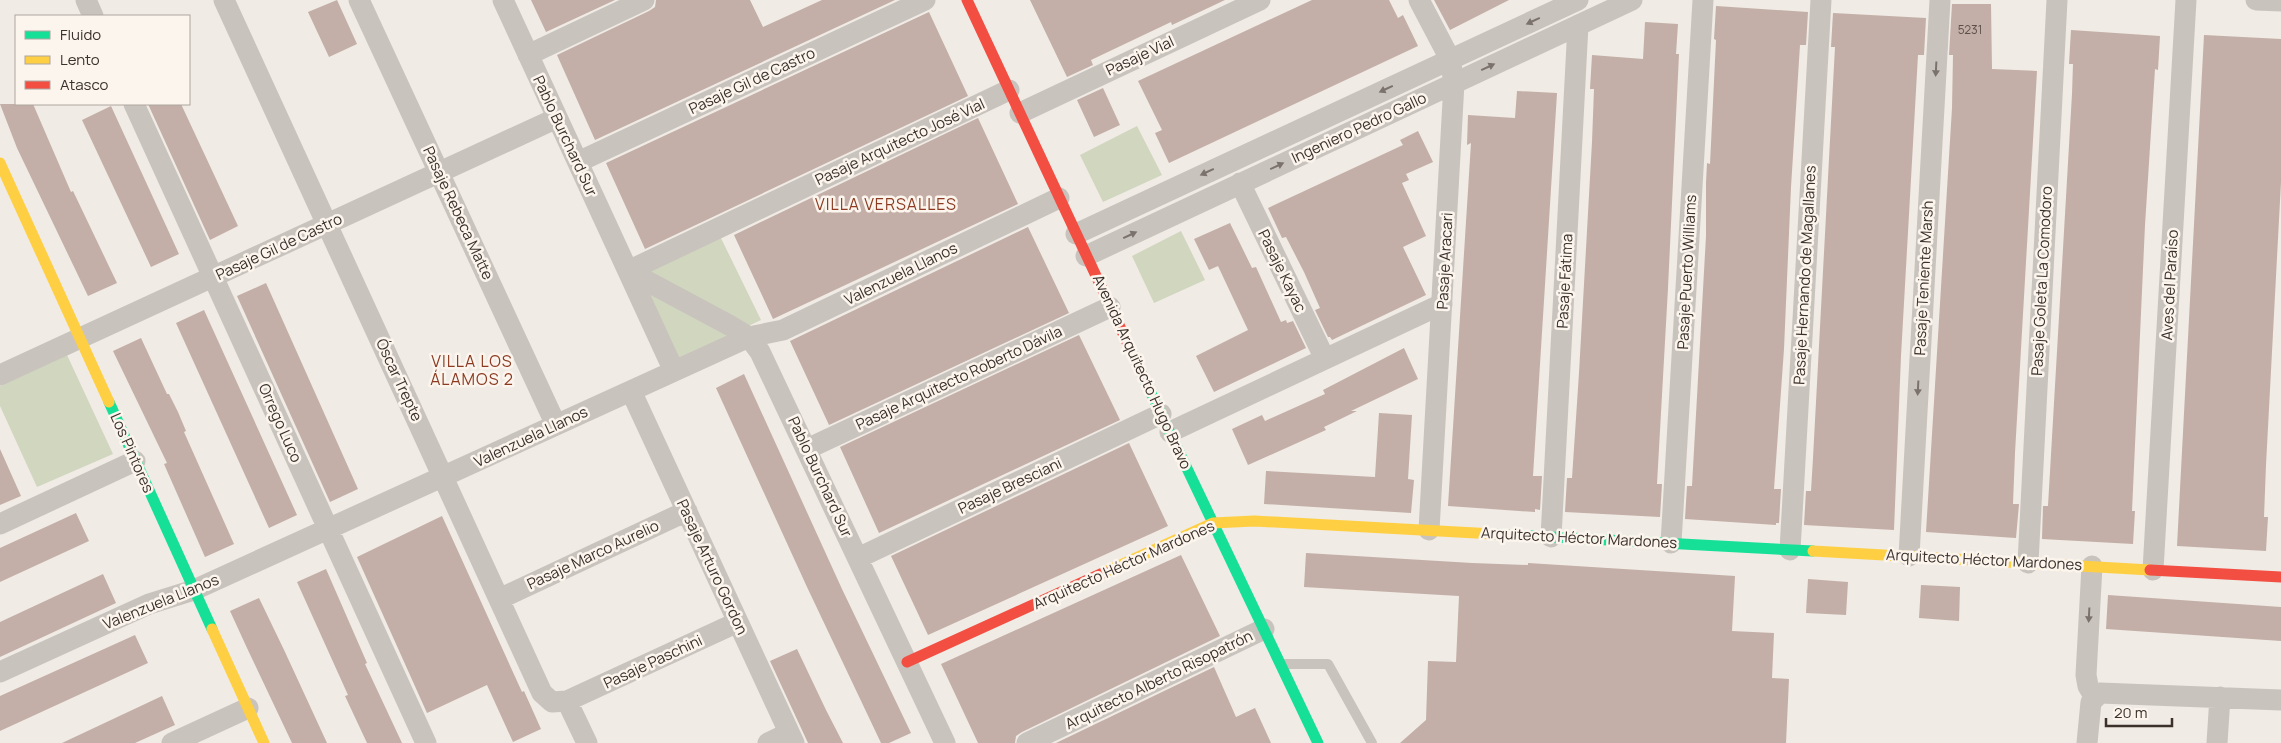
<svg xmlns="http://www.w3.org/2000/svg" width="2281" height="743" viewBox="0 0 2281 743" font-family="Manrope,sans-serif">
  <rect width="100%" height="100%" fill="#f0ebe5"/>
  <!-- green -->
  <path fill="#d1d6bf" d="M1137 126 1162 175 1103 202 1080 155Z
    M1181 231 1205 280 1154 303 1132 256Z
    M718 232 761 320 742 329 644 273Z
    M644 288 733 336 679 362Z
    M67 355 113 454 37 487 0 406V386Z"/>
  <!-- building -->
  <path fill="#c3afa7" d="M337 0 357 44 329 57 308 12Z
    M531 0H615L546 32Z
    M656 0H750L763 27 822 0H895L595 140 557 55 649 11 655 7Z
    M1030 0H1225L1172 25 1171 22 1091 60 1093 65 1067 77Z
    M1312 0H1389L1398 18 1403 15 1418 46 1169 163 1155 133 1162 130 1138 81Z
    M1434 0H1509L1450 30Z
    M1952 4H1991L1992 69 2037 71 2015 453 2013 504H2019L2016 538 1926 532 1952 108 1953 55H1949Z
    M1716 6 1808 12 1806 45H1800L1791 187 1784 349 1774 489H1781L1779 523H1776V525L1685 519 1687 486H1692L1706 236V183L1707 163 1710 164 1716 40 1714 39Z
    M929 12 968 96 645 249 606 163Z
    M1833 13 1926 18 1924 55H1918L1901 356 1894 530 1804 525 1806 491H1811L1813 458 1835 47H1831Z
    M1645 22 1678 24 1676 54H1679L1668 288 1657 484H1662L1660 517 1565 512 1567 478H1572L1579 373 1592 142 1594 89H1590L1592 55 1643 59Z
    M2071 30 2160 36 2158 70 2155 69 2145 225 2132 511H2135L2133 544 2042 539 2043 506H2048L2072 94 2073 64H2069Z
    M2204 35 2281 39V182L2266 465 2264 517H2268L2266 551 2177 546Z
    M1103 88 1120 125 1094 137 1077 100Z
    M1517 91 1557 93 1533 476H1542L1540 510 1535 509V512L1448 506 1471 143 1467 145 1468 115 1515 118Z
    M0 104H33L71 192 73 191 117 283 88 296 17 148Z
    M148 104H181L238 226 210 240Z
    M111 106 179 254 151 267 82 120Z
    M978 118 1018 204 773 319 734 235Z
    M1418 131 1433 162 1406 174 1409 180 1402 183 1426 236 1403 247 1426 295 1332 340 1330 337H1328L1315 310 1320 308 1304 272 1286 237 1282 238 1268 208 1403 145 1400 140Z
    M1230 223 1252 268 1256 267 1281 322 1286 320 1287 323 1293 321 1306 348 1214 392 1196 356 1248 330 1218 266 1209 270 1194 239Z
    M1028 227 1069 313 829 425 790 341Z
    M266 283 358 489 330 502 237 296Z
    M204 310 297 515 269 528 176 323Z
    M1079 335 1120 420 879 533 840 447Z
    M141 338 167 394H169L178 412 186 431 184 432 234 544 205 557 164 464 167 463 113 351Z
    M1404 348 1418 379 1351 411H1357L1324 427 1326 430 1248 465 1232 429 1262 415 1265 421 1325 394 1323 390Z
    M744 374 842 589 911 733 889 743H881L807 587 716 388Z
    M1379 413 1412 415 1408 479 1414 480 1411 513 1264 504 1266 471 1375 477Z
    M1129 443 1168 526 928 635 891 556Z
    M0 449 21 496 0 505Z
    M76 513 89 541 0 582V548Z
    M442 516 522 692 524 691 541 729 513 742 487 685 427 713 357 557Z
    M1306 553 1472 563 1528 565V563L1735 576 1732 631 1774 633 1772 678 1789 679 1786 743H1400L1426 720 1428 661 1456 662 1459 596 1304 587Z
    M1181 555 1220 636 1022 732 1016 736 1015 743H978L941 664Z
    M326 569 367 663 365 664 402 743H367L345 696 348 695 297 582Z
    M103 574 116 603 0 657V622Z
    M1808 579 1848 582 1846 615 1806 613Z
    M1921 585 1960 587 1959 621 1919 618Z
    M2108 595 2281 607V641L2106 629Z
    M259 598 285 652 327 743H292L247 648 230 611Z
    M135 635 148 663 0 731V696Z
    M797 649 826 710 843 743H808L770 661Z
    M1214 667 1236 717 1255 708 1271 743H1056Z
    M162 696 175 725 135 743H62Z"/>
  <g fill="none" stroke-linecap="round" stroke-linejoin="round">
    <!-- lane -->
    <path stroke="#c9c3be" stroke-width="10" d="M1282 664H1328L1372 743"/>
    <!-- street -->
    <path stroke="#c9c3be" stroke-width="21" d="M86 0 93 16
      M224 0 542 693 552 702 567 701 738 622
      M359 0 556 425
      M503 0 674 371
      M1419 0 1450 59 1454 83 1429 530
      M2256 0 2281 1
      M528 55 644 0
      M134 104 426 743
      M1020 113 1260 0
      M578 162 925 0
      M1240 183 1325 359
      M1076 234 1578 0
      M1086 256 1632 0
      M628 271 729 325 749 337 760 352 945 743
      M628 271 1009 90
      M0 375 557 118
      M631 391 794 743
      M1170 432 1442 304
      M807 449 1110 307
      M0 524 135 461
      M1551 537 1578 25
      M1671 543 1703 0
      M1790 550 1821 0
      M1909 556 1940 0
      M858 558 1161 414
      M2028 563 2057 0
      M2092 566 2086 675 2088 686 2094 696
      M2153 570 2186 0
      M499 599 687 511
      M0 672 149 604 194 590 749 337 783 330 1059 198
      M567 701 587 743
      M172 743 248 708
      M768 743 789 733
      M1027 743 1264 629
      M2087 743 2091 702 2100 693 2281 700
      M2217 743 2220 697"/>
    <!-- fast -->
    <path stroke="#16e098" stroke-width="11" d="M1141 372 1318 743
      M109 402 212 629
      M1494 534 1813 551"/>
    <!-- slow -->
    <path stroke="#ffcf43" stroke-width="11" d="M0 163 109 402
      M1813 551 2150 570
      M1105 572 1213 523 1254 521 1494 534
      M212 629 264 743"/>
    <!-- jam -->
    <path stroke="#f24e42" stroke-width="11" d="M967 0 1141 372
      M2150 570 2281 577
      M907 662 1105 572"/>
  </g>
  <!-- one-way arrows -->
  <defs><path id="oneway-solid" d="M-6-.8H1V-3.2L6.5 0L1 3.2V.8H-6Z" transform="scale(1.25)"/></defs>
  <g fill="#7b726d">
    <use href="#oneway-solid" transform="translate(1533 21) rotate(155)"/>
    <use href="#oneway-solid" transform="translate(1488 67) rotate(-25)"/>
    <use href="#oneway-solid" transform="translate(1936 69) rotate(93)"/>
    <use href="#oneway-solid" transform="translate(1386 89) rotate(155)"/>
    <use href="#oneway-solid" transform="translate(1277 166) rotate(-25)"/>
    <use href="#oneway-solid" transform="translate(1207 172) rotate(155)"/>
    <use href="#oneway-solid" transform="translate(1130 235) rotate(-25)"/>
    <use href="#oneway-solid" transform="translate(1918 388) rotate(93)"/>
    <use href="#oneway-solid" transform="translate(2089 615) rotate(93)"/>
  </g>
  <g text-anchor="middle" stroke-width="5" stroke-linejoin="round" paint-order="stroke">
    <!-- number labels -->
    <g font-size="12" fill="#5d504a">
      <text x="1970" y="34">5231</text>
    </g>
    <!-- street labels -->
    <g font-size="15" fill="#3b302b" stroke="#fbf5ee">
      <text transform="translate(1140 56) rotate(-25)" y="5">Pasaje Vial</text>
      <text transform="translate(752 81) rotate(-25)" y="5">Pasaje Gil de Castro</text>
      <text transform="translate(1359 128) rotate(-25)" y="5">Ingeniero Pedro Gallo</text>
      <text transform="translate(565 136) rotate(65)" y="5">Pablo Burchard Sur</text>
      <text transform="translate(900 142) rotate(-25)" y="5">Pasaje Arquitecto José Vial</text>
      <text transform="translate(458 213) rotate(65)" y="5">Pasaje Rebeca Matte</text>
      <text transform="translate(279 247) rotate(-25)" y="5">Pasaje Gil de Castro</text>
      <text transform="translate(1445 261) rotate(-87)" y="5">Pasaje Aracari</text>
      <text transform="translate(1282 271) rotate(64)" y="5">Pasaje Kayac</text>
      <text transform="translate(1687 272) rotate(-87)" y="5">Pasaje Puerto Williams</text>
      <text transform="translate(901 274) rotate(-26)" y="5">Valenzuela Llanos</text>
      <text transform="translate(1805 275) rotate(-87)" y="5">Pasaje Hernando de Magallanes</text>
      <text transform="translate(1924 278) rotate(-87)" y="5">Pasaje Teniente Marsh</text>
      <text transform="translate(1565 281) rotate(-87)" y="5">Pasaje Fátima</text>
      <text transform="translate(2042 281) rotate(-87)" y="5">Pasaje Goleta La Comodoro</text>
      <text transform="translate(2170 285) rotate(-87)" y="5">Aves del Paraíso</text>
      <text transform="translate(1142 372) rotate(65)" y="5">Avenida Arquitecto Hugo Bravo</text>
      <text transform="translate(959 378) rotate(-25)" y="5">Pasaje Arquitecto Roberto Dávila</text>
      <text transform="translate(399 380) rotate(65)" y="5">Óscar Trepte</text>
      <text transform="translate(280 423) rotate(66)" y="5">Orrego Luco</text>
      <text transform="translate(531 437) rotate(-25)" y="5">Valenzuela Llanos</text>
      <text transform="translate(132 453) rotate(66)" y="5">Los Pintores</text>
      <text transform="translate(820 477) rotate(65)" y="5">Pablo Burchard Sur</text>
      <text transform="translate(1010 486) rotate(-25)" y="5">Pasaje Bresciani</text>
      <text transform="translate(1579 538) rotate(3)" y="5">Arquitecto Héctor Mardones</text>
      <text transform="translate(593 555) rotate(-25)" y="5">Pasaje Marco Aurelio</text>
      <text transform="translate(1984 560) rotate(3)" y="5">Arquitecto Héctor Mardones</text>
      <text transform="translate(1124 565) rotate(-24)" y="5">Arquitecto Héctor Mardones</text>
      <text transform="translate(712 567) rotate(65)" y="5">Pasaje Arturo Gordon</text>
      <text transform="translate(161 602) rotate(-22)" y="5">Valenzuela Llanos</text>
      <text transform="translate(653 662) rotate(-25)" y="5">Pasaje Paschini</text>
      <text transform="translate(1159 680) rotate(-26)" y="5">Arquitecto Alberto Risopatrón</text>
    </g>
    <!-- neighbourhood labels -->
    <g font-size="16" letter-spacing="1" fill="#8c3b22" stroke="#fbf5ee">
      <text x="886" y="210">VILLA VERSALLES</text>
      <text x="472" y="367">VILLA LOS<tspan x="472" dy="18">ÁLAMOS 2</tspan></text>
    </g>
  </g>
  <!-- legend -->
  <rect x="15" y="15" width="175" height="90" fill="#fbf5ee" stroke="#aea6a0"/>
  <rect x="25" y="31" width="25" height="8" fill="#16e098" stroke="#aea6a0"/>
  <text x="60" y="40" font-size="15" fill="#3b302b">Fluido</text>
  <rect x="25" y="56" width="25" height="8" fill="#ffcf43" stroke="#aea6a0"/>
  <text x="60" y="65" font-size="15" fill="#3b302b">Lento</text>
  <rect x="25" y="81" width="25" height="8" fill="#f24e42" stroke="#aea6a0"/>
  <text x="60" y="90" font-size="15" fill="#3b302b">Atasco</text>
  <!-- scale -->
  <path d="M2106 718v8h66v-8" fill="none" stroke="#3b302b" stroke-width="2.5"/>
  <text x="2114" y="718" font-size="15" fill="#3b302b" stroke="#fbf5ee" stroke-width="4" paint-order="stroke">20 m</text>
</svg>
